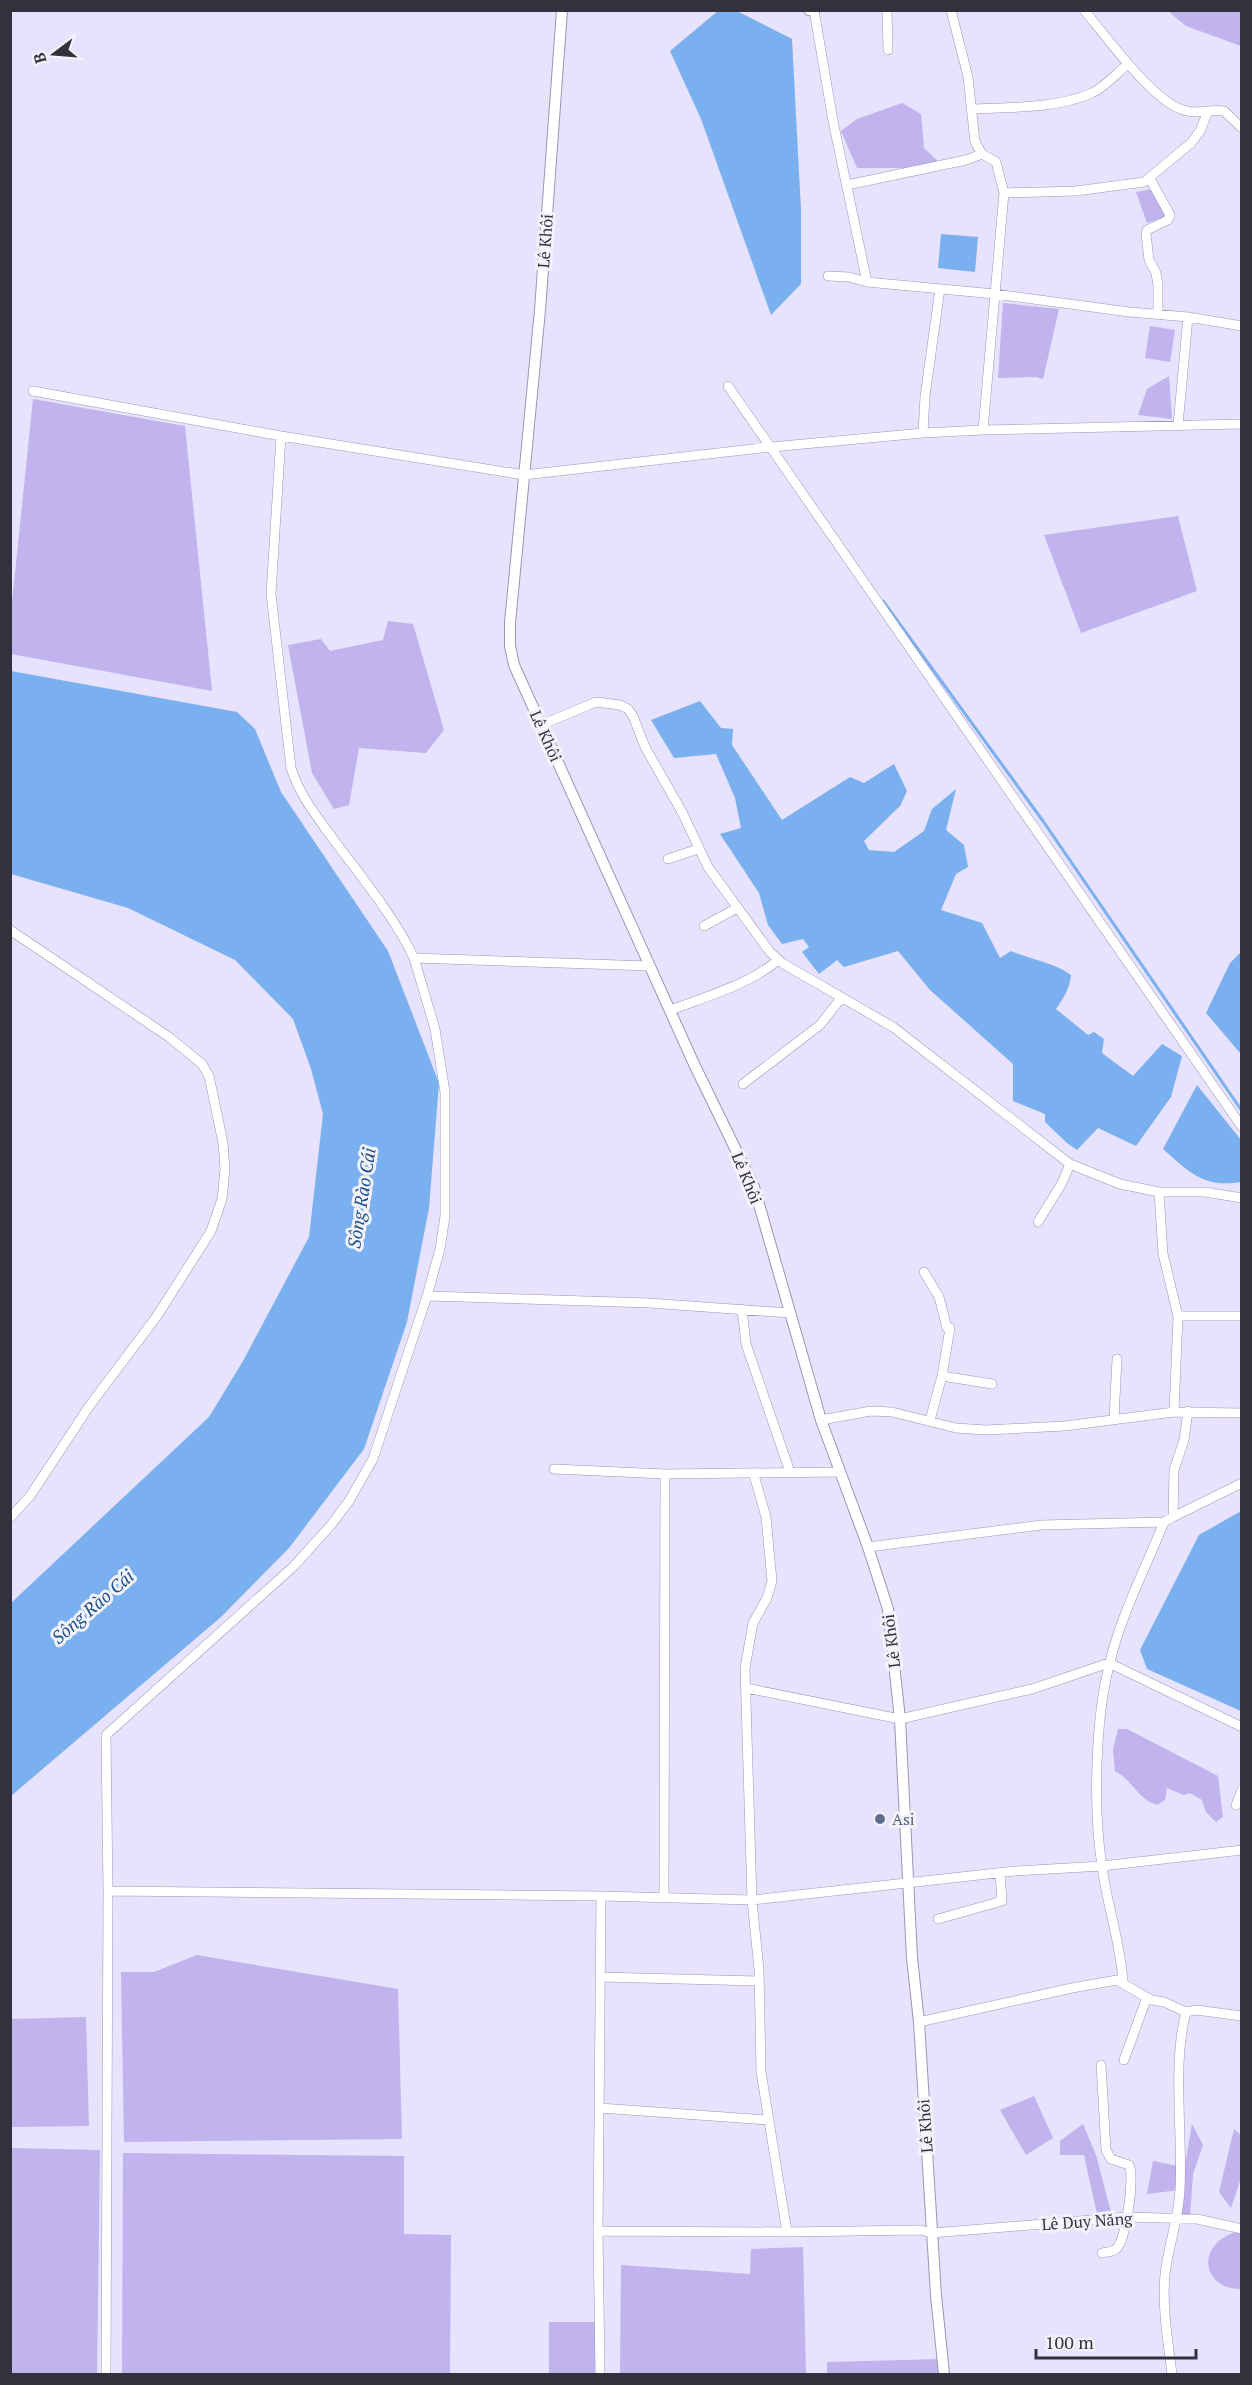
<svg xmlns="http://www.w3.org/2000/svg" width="1252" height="2385" viewBox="0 0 1252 2385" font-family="'PT Serif',serif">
  <rect width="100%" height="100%" fill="#e7e2fe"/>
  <!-- green -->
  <path fill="#c0b3ee" d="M1168 11H1241V46L1186 26Z
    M902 103 921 114 924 148 945 168H857L841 131 857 119Z
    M1152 189 1166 217 1147 223 1136 192Z
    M1003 303 1059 309 1043 379 1036 377 998 378Z
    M1150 326 1175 330 1170 362 1145 358Z
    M1169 376 1172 419 1138 415 1147 389Z
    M33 399 185 426 212 691 11 654V612Z
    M1178 516 1197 591 1081 633 1044 535Z
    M388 621 413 624 444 730 426 753 359 748 349 805 334 809 312 773 288 645 321 639 330 651 383 640Z
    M1118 1729H1127L1218 1776 1223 1817 1216 1822 1206 1812 1202 1800 1190 1793 1184 1795 1167 1788 1165 1800 1157 1805C1138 1800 1133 1780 1115 1771L1113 1750Z
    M197 1955 398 1989 402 2139 124 2142 121 1972H154Z
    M86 2017 89 2126 11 2127V2019Z
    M1034 2096 1053 2138 1026 2155 1000 2110Z
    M1083 2124 1096 2155 1113 2220 1099 2223 1084 2155H1060V2141Z
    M1192 2124 1203 2145 1193 2174 1190 2217H1176L1180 2190 1147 2194 1153 2161 1178 2166 1181 2188Z
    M1234 2129 1241 2135V2178L1231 2208 1219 2192Z
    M11 2148 100 2150 97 2374H11Z
    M123 2153 404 2156V2234L451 2235 450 2374H122Z
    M1233 2233H1241V2289C1202 2289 1196 2246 1233 2233Z
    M803 2247 806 2374H620L621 2265 750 2274 751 2249Z
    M549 2322H597V2374H549Z
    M942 2359 943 2374H827V2362Z"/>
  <!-- water -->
  <path fill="#7ab0f0" d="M719 10 737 11 792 39 801 210V284L771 315 701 119 670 51Z
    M941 234 978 237 975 272 938 268Z
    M11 671 237 712 255 729 281 792 388 951 439 1083 429 1208 407 1322 364 1449 289 1548 221 1617 11 1796V1603L209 1417 243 1361 309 1237 323 1114 311 1069 293 1019 235 960 128 908 11 874Z
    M700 701 721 728 733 729 732 745 782 820 850 777 864 783 894 764 907 791 900 806 864 841 869 850 894 852 924 831 932 809 956 789 946 830 964 845 968 867 956 874 941 910 982 923 1000 958 1011 951C1031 960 1053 962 1071 975 1070 988 1063 999 1056 1009L1088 1035 1094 1032 1104 1039 1102 1053 1133 1076 1162 1044 1182 1056 1171 1097 1136 1146 1098 1128 1077 1150 1067 1143 1045 1122V1114L1013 1101V1064L930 990 898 951 844 967 837 960 819 974 802 952 809 947 803 939 782 944 768 925 759 893 720 834 741 828 735 798 716 754 674 758 651 720Z
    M1241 952 1242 1049 1240 1053 1206 1013 1230 963Z
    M1197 1085 1241 1140V1182C1204 1188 1190 1173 1163 1149Z
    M1241 1511V1711L1147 1669 1140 1650 1199 1535Z"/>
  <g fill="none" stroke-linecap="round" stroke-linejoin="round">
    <!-- stream -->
    <path stroke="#7ab0f0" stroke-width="3" d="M883 601 1043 821 1242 1111"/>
    <!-- minor casing -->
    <g stroke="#9c95b6" stroke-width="10">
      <path id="minor" d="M814 10 833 121 867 282 995 294 983 430 1242 424
        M887 10 888 50
        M951 10 968 77 975 142 982 154 996 162 1004 193 995 294 1129 312 1188 317 1242 326
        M1084 10C1105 35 1156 106 1187 111 1199 114 1212 109 1224 111L1242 128
        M971 109C1010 107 1055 109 1092 93 1105 87 1117 73 1128 64
        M1150 179 1170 215 1168 220 1147 230 1146 234 1149 260 1156 273 1158 285V315
        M847 185 966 160 982 154
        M1004 193 1076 191 1144 182 1191 143 1200 131 1208 111
        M828 276 849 277 867 282
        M728 386 1242 1127
        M33 391 281 436 524 475 771 447 923 433 983 430
        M1178 425 1188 317
        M923 433 925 396 940 289
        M281 436 271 594 291 768C300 797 319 819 336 843 361 876 397 921 414 958L650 966
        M541 725 596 702 620 705 628 709 633 716 645 747 682 812 708 867 770 952 782 963 893 1027 1070 1164 1120 1184 1159 1192H1205L1242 1198
        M668 859 698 849
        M704 926 737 908
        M10 930 169 1037 202 1064 209 1076 213 1095 223 1143 225 1169 222 1199 211 1231 157 1316 90 1405 30 1496 10 1518
        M414 958 435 1029 445 1092V1216L440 1249 427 1296 649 1303 790 1313
        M671 1010C704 997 751 984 778 960
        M743 1084 820 1025 842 997
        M1159 1192 1163 1254 1178 1316 1174 1412
        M1038 1222 1062 1183 1070 1164
        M924 1272 939 1297 947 1328
        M742 1309 746 1344 790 1472
        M1178 1316H1242
        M942 1376 992 1384
        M1114 1419 1117 1359
        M821 1420 871 1411 892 1412 956 1428 986 1430 1065 1426 1174 1412 1242 1413
        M930 1420 942 1376 950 1328
        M554 1469 665 1474 840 1472
        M754 1475 766 1517 772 1581 767 1598 753 1623 745 1668 752 1900 759 1970 761 2072 787 2232
        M1173 1517 1242 1483
        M868 1547 1041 1525 1164 1522
        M746 1688 900 1719 1032 1689 1109 1663 1242 1727
        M1236 1805 1242 1790
        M108 1891 601 1896 752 1900 1015 1871 1102 1866 1242 1850
        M664 1897 665 1474
        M938 1919 1002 1901 1000 1873
        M600 1977 758 1981
        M1123 1983C1121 1943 1107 1906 1102 1866 1093 1809 1095 1718 1110 1662 1121 1615 1146 1567 1164 1522L1173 1517 1174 1470 1184 1440 1188 1411
        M919 2022 1072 1988 1117 1980 1151 2000 1164 2002 1186 2012 1196 2010 1242 2016
        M1124 2060 1147 1997
        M1101 2065 1106 2150 1111 2159 1129 2165C1135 2177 1126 2241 1116 2249 1113 2252 1106 2252 1102 2253
        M600 2108 768 2120
        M598 2231 787 2232 921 2230 932 2233 1128 2217 1197 2219 1242 2229
        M106 2374 108 1891 106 1735 294 1566 331 1525 349 1501 373 1459 427 1296
        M600 2374 598 2231 601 1896
        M1172 2374C1168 2341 1162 2309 1165 2275 1168 2246 1179 2218 1180 2189 1183 2134 1172 2065 1186 2012"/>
    </g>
    <!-- tertiary casing -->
    <g stroke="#9c95b6" stroke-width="12">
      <path id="tertiary" d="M562 10 540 310 510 623V646L514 665 694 1064 754 1187 821 1420 868 1547 888 1609 900 1719 912 1958 919 2022 936 2295 944 2374
        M809 10 814 11"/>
    </g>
    <!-- minor -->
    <use href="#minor" stroke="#fff" stroke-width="9"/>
    <!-- tertiary -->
    <use href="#tertiary" stroke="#fff" stroke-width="10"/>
  </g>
  <!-- markers -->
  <circle fill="#5c6f8a" stroke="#f4f2fa" stroke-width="2" cx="880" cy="1819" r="6"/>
  <g text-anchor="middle" stroke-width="6" stroke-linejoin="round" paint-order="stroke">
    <!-- street labels -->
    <g font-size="16" fill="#34313f" stroke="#f4f2fa">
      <text transform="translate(545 241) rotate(-86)" y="6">Lê Khôi</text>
      <text transform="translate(546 736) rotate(66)" y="6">Lê Khôi</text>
      <text transform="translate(747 1178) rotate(68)" y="6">Lê Khôi</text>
      <text transform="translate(891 1641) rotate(-97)" y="6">Lê Khôi</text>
      <text transform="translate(925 2126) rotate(-94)" y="6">Lê Khôi</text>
      <text transform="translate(1087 2221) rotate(-4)" y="6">Lê Duy Năng</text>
    </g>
    <!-- service labels -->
    <g font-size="16" fill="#4e5e75" stroke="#f4f2fa" text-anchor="start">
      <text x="892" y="1825">Asi</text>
    </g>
    <!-- water labels -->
    <g font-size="18" font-style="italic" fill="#1c508b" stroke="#f4f2fa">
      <text transform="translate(362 1198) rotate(-81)" y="6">Sông Rào Cái</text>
      <text transform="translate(93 1607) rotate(-41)" y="6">Sông Rào Cái</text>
    </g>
  </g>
  <!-- border -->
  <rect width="1252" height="2385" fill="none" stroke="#34313f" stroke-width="24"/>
  <!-- north arrow -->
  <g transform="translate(54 54) rotate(254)" stroke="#f4f2fa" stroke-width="4.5" paint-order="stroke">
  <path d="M0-4.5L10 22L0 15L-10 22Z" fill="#34313f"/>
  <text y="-9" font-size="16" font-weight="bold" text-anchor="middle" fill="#34313f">B</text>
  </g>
  <!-- scale -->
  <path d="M1036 2349v9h160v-9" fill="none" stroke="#34313f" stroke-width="3"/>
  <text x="1045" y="2349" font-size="18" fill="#34313f" stroke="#f4f2fa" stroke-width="4.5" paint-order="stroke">100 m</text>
</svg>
